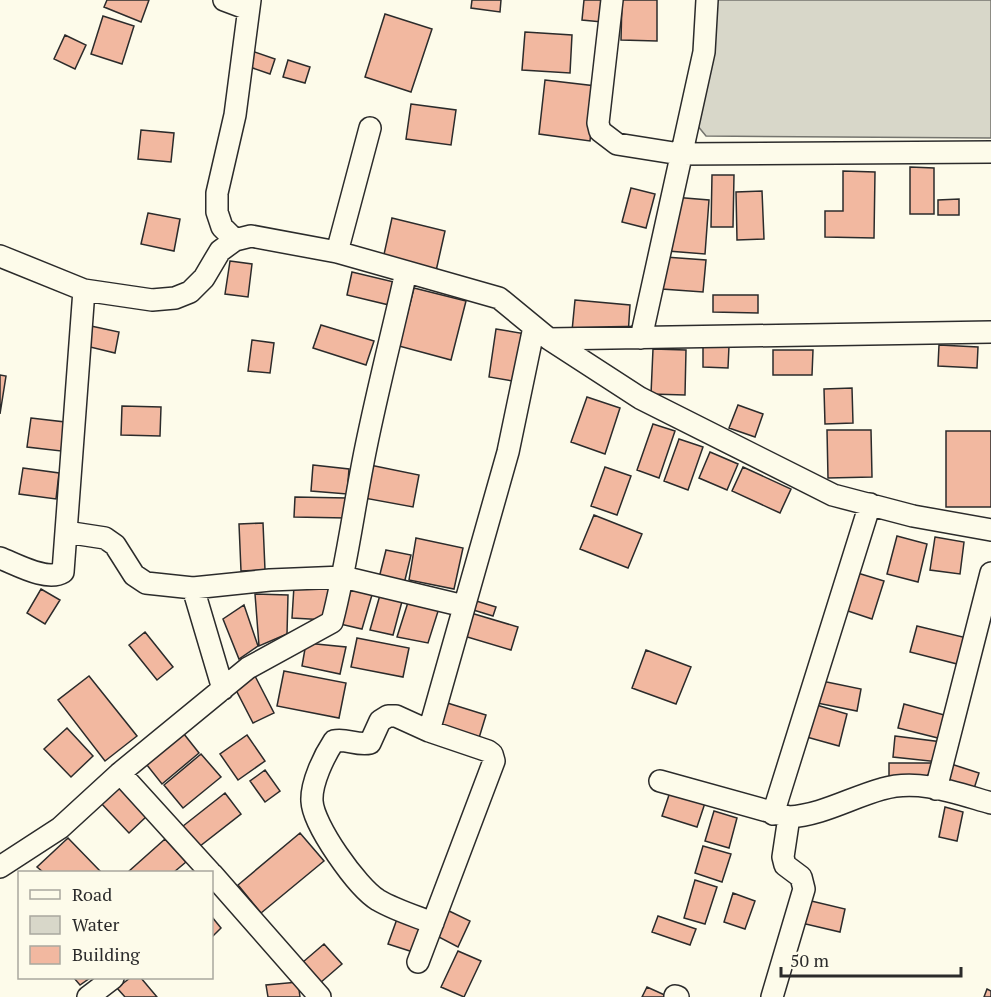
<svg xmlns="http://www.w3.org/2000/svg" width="991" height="997" viewBox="0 0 991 997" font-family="'PT Serif',serif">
  <rect width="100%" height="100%" fill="#fdfbea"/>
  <!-- water -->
  <path fill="#d8d7c9" stroke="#74746e" stroke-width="1.5" d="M717 0H991V138L706 136 697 125Z"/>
  <!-- building -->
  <path fill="#f2b8a0" stroke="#2b2b2b" stroke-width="1.5" d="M107 0H149L141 22 104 7Z
    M472 0H501L500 12 471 8Z
    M584 0H604L602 22 582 20Z
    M622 0H657V41L621 40Z
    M385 14 432 29 411 92 365 77Z
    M103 16 134 26 122 64 91 54Z
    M525 32 572 35 570 73 522 70Z
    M65 35 86 45 75 69 54 59Z
    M252 51 275 59 270 74 247 66Z
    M288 60 310 67 305 83 283 77Z
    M545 80 596 86 590 141 539 134Z
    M411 104 456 110 451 145 406 139Z
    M141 130 174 133 171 162 138 159Z
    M910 167 934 168V214H910Z
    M843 171 875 172 874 238 825 237V211H843Z
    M712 175H734L733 227H711Z
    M631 188 655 194 646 228 622 222Z
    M762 191 764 239 737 240 736 192Z
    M673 197 709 200 705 254 668 251Z
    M959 199V215H938V200Z
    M148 213 180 219 174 251 141 244Z
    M392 218 445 231 436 271 383 259Z
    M665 257 706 260 703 292 662 289Z
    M230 261 252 264 248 297 225 294Z
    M352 272 394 282 389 305 347 295Z
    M414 288 466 301 451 360 399 346Z
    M713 295H758V313L713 312Z
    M575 300 630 305 628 336 572 331Z
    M321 325 374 341 366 365 313 348Z
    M91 326 119 332 115 353 86 346Z
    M496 329 526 334 519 382 489 377Z
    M252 340 274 343 270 373 248 371Z
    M939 345 978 347 977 368 938 366Z
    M703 346H729L728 368 703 367Z
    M653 349 686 350 685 395 651 394Z
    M773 350H813L812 375H773Z
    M0 375 6 376 0 414Z
    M852 388 853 423 825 424 824 389Z
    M587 397 620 408 605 454 571 442Z
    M738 405 763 414 755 437 729 428Z
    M122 406 161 407 160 436 121 435Z
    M31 418 65 422 61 451 27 447Z
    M653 424 675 431 659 478 637 470Z
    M827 430H871L872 477 828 478Z
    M946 431H991V507H946Z
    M679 439 703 447 688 490 664 481Z
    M710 452 738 464 727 490 699 478Z
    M313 465 349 469 347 494 311 491Z
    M370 465 419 475 413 507 364 498Z
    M605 467 631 476 617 515 591 506Z
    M743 467 791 489 780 513 732 491Z
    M23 468 59 473 56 499 19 494Z
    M295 497 347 498 346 518 294 517Z
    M594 515 642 534 628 568 580 549Z
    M263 523 265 570 241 571 239 524Z
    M897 536 927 544 918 582 887 574Z
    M935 537 964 542 960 574 930 570Z
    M416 538 463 548 454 589 409 580Z
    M386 550 411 555 404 584 379 578Z
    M851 571 884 581 872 619 839 608Z
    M351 583 374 588 362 629 340 624Z
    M294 586 330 588 327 620 292 618Z
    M382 588 404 594 393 635 370 630Z
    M41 589 60 600 45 624 27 613Z
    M255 594 288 595 287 634 259 646Z
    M410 596 440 605 428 643 397 637Z
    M473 600 496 607 493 616 470 609Z
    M244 605 258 646 239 659 223 619Z
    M471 613 518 627 511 650 464 636Z
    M917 626 967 638 961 665 910 652Z
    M145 632 173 667 157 680 129 645Z
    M357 638 409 648 403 677 351 667Z
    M306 643 346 647 340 674 302 666Z
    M646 650 691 667 676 704 632 688Z
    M284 671 346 683 339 718 277 706Z
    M89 676 137 736 105 761 58 700Z
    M255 676 274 713 253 723 234 686Z
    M817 680 861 689 857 711 812 702Z
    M441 701 486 715 479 738 434 723Z
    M813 704 847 714 839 746 803 736Z
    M904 704 948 716 942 739 898 728Z
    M67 728 93 756 71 777 44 749Z
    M180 729 199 753 162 784 143 760Z
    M247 735 265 761 238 780 220 754Z
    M895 736 942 742 939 762 893 757Z
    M201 754 221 777 183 808 164 785Z
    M889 763H934V782L889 783Z
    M948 763 979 773 972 795 941 785Z
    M265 770 280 791 265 802 250 781Z
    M118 784 148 815 129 833 100 802Z
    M670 792 705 803 697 827 662 816Z
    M225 793 241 814 195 850 178 830Z
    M945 807 963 812 957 841 939 837Z
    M714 811 737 818 729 848 705 841Z
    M300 833 324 861 261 913 238 885Z
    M68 838 101 872H43L37 867Z
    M165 839 186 862 174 872H128Z
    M703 846 731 854 722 882 695 873Z
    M695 880 717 887 705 924 684 918Z
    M733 893 755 901 745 929 724 922Z
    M803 899 845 909 840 932 797 922Z
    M445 909 470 921 458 947 433 934Z
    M658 916 696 929 690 945 652 932Z
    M212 917 221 928 212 937Z
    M397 919 424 928 416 953 388 944Z
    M324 944 342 964 320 983 303 962Z
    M458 951 481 961 464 997 441 987Z
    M74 978H90L80 985Z
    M130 978H141L157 997H125L117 988Z
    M298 982 300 997H268L266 985Z
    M647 987 669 997H642Z
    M987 989 991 991V997H984Z"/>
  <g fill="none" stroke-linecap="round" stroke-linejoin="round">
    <!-- street casing -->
    <g stroke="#2b2b2b" stroke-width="24">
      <path id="street" d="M224 0 248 9
        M612 0 598 123 600 131 617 144 680 154 991 152
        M235 240 222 227 217 212V193L235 115 250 0
        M337 252 370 128
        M0 256 84 290 152 300 175 298 190 292 204 278 220 251 235 240 251 236 337 252 499 298 549 339 640 398 833 495 913 516 991 530
        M641 338 704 52 707 0
        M549 339 991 332
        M66 532 105 538 115 545 134 575 146 583 193 588 270 580 343 577 464 606
        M0 558C16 564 47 582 63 572L84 290
        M193 588 223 689
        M429 731 508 452 534 327
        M120 773 210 872
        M660 781 789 817C822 815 850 798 882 789 918 778 956 793 991 803
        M936 789 991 573
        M773 814 870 504
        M0 867 60 828 120 773 248 668 332 622C347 565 354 505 366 447 378 388 393 330 406 272
        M212 874 320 997
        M418 962 494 761 492 754 488 751 429 731 396 716H388L380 721 370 743C357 746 346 738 334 741 324 756 311 783 312 801 313 825 357 887 378 900 395 910 415 916 433 923
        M675 996 678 997
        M88 997 113 978
        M772 997 804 889 801 877 785 865 783 857 789 817"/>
    </g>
    <!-- street -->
    <use href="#street" stroke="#fdfbea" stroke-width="21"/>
  </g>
  <!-- legend -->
  <rect x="18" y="871" width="195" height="108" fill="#fdfbea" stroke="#a9a89e" stroke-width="1.5"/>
  <rect x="30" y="890" width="30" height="9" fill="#fdfbea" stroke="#a9a89e" stroke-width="1.5"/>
  <text x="72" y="901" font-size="18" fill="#2b2b2b">Road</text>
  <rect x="30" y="916" width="30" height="18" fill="#d8d7c9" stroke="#a9a89e" stroke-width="1.5"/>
  <text x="72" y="931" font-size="18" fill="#2b2b2b">Water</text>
  <rect x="30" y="946" width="30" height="18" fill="#f2b8a0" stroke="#a9a89e" stroke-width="1.5"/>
  <text x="72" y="961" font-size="18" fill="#2b2b2b">Building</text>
  <!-- scale -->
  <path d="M781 967v9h180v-9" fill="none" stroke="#2b2b2b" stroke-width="3"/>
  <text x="790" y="967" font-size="18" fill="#2b2b2b" stroke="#fdfbea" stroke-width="4.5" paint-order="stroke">50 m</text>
</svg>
